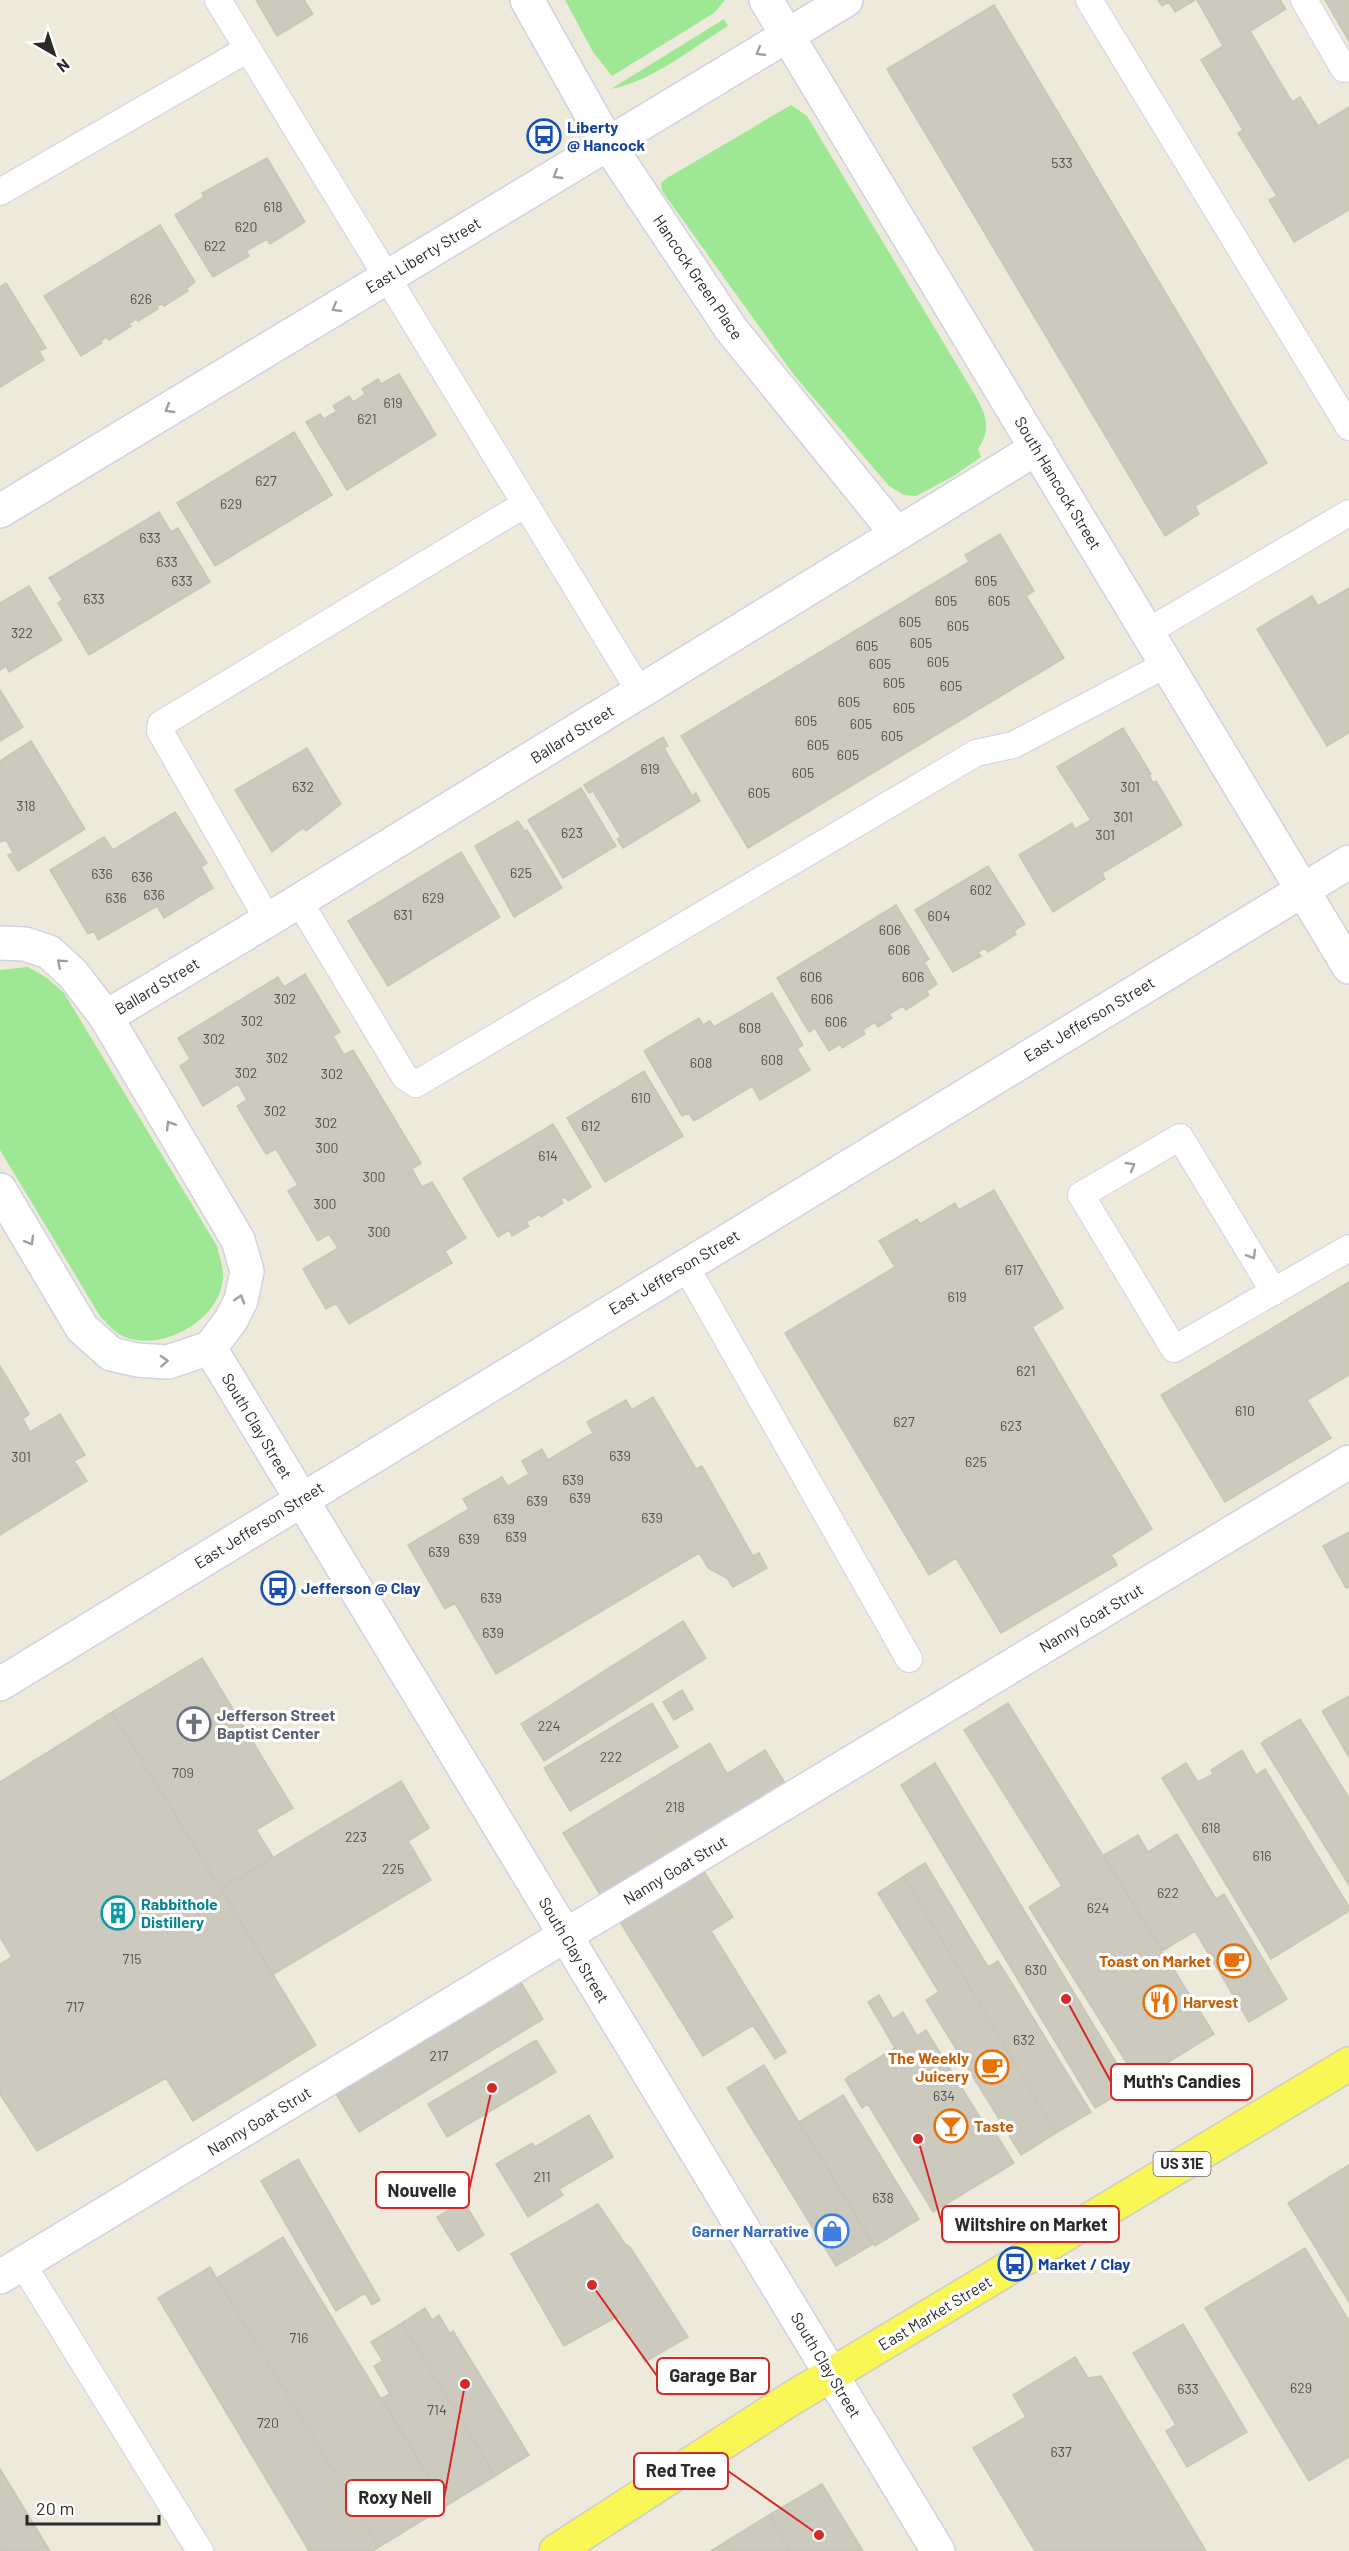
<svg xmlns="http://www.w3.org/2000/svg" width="1349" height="2551" viewBox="0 0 1349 2551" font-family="Barlow,sans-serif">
  <rect width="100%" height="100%" fill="#edeadb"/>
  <!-- green -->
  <path fill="#9ee795" d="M565 0H725L714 13 612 76 593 52Z
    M724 19 728 26C692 48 653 81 611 89Z
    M791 105 807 116 975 395C986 415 992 429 978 449L981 457 952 477 916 496 904 495 889 486 794 375 662 191 661 183 667 178Z
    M28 967 47 978 64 993 217 1246C219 1256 224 1268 223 1278 220 1320 163 1352 125 1337 115 1333 107 1324 100 1316L0 1150V970Z"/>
  <!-- building -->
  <path fill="#ccc9be" stroke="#c9c6b5" stroke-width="1.5" d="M256 0H304L313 14 277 36Z
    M1158 0H1195L1175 12 1169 2 1162 6Z
    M1197 0H1280L1286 9 1250 31 1292 102 1300 97 1318 126 1349 107V210L1294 242 1269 200 1277 196 1238 133 1243 130 1201 60 1223 46Z
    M1325 0H1349V41Z
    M994 5 1267 463 1195 506 1199 514 1165 536 887 69Z
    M267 158 305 222 270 244 267 239 246 251 249 256 213 277 175 215 204 197 202 193Z
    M160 225 195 282 187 288 188 291 164 306 163 303 157 306 158 309 138 321 136 319 129 324 131 326 109 340 106 337 101 341 102 343 81 356 44 296Z
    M6 283 46 348 39 351 44 360 0 387V287Z
    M399 374 436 435 347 490 306 422 320 414 324 419 337 411 333 406 349 396 353 402 365 394 362 389 378 379 381 384Z
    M294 432 332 495 215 566 177 503Z
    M159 512 171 532 178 528 210 582 89 655 58 603 63 600 49 578Z
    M1000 534 1034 591 1026 596 1064 658 748 848 681 736 969 562 965 555Z
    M29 586 62 640 9 672 6 666 0 670V603Z
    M1349 588V733L1327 746 1257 629 1312 596 1318 606Z
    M0 690 23 727 0 741Z
    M1123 728 1151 774 1149 775 1153 783 1156 781 1182 825 1102 873 1105 879 1053 912 1019 855 1072 823 1075 829 1091 820 1057 767Z
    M663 737 668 746 664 748 692 796 696 793 700 801 623 848 617 839 621 837 593 791 589 793 584 785Z
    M31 741 85 829 18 871 8 855 13 853 6 840 0 842V761Z
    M307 748 341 804 306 831 303 828 296 833 272 852 235 790Z
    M581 788 616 846 563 878 528 820Z
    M175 812 207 863 201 867 213 888 164 918 157 906 98 940 94 931 88 934 50 870 104 837 113 850Z
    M518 821 525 832 527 830 562 888 514 917 475 846Z
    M461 852 500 917 388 986 348 921Z
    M988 866 1025 924 1014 931 1016 934 988 952 985 948 978 952 981 956 953 972 915 910Z
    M896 905 929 959 924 962 937 984 927 991 929 995 906 1010 903 1006 889 1014 892 1018 878 1027 875 1022 863 1030 865 1034 842 1048 840 1044 829 1051 815 1028 809 1032 777 978Z
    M305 974 340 1032 333 1036 344 1055 353 1050 421 1163 412 1169 422 1187 432 1182 466 1238 445 1251 452 1263 349 1324 336 1303 326 1309 303 1269 338 1248 329 1234 318 1241 288 1191 298 1185 276 1149 266 1154 237 1106 247 1100 238 1084 203 1106 180 1066 190 1059 178 1038 278 977 284 987Z
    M772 993 803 1045 797 1049 810 1070 760 1100 752 1086 694 1121 689 1113 682 1116 644 1051 699 1018 703 1025 710 1021 714 1027Z
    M644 1071 683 1136 605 1182 567 1118Z
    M553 1124 591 1187 568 1201 565 1197 561 1199 563 1203 541 1217 540 1214 526 1222 529 1226 512 1236 509 1230 498 1237 463 1178Z
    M994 1190 1063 1308 1032 1327 1152 1529 1111 1555 1117 1565 1001 1633 956 1558 929 1575 785 1333 895 1267 879 1241 917 1219 920 1224 955 1203 959 1210Z
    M1349 1282V1375L1307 1400 1331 1438 1225 1502 1161 1395Z
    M0 1366 29 1414 23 1419 30 1432 60 1414 85 1455 74 1461 87 1481 0 1535Z
    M653 1397 696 1469 702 1466 753 1556 759 1553 767 1568 733 1587 727 1578 709 1569 699 1553 496 1674 455 1603 445 1609 408 1545 469 1509 463 1499 502 1477 508 1486 529 1474 522 1461 542 1449 548 1460 593 1433 587 1422 626 1400 632 1410Z
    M1349 1532V1587L1346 1588 1323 1546Z
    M683 1621 706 1658 544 1761 521 1724Z
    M202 1658 293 1808 256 1830 273 1857 221 1889 112 1712Z
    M682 1690 693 1709 674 1720 663 1702Z
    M1349 1696V1757L1322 1711Z
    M652 1703 678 1747 570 1811 544 1768Z
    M1008 1703 1214 2034 1138 2081 1029 1907 1062 1886 964 1730Z
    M112 1712 316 2045 193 2121 166 2078 37 2151 0 2094V1964L12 1957 0 1937V1782Z
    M1300 1719 1349 1798V1885L1261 1743Z
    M710 1743 727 1774 765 1750 785 1783 601 1896 563 1833Z
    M1242 1750 1256 1775 1265 1769 1349 1907V1911L1271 1959 1162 1778 1186 1763 1198 1782 1213 1774 1211 1770Z
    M935 1763 1131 2087 1095 2108 901 1785Z
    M401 1781 429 1828 408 1841 431 1880 272 1975 221 1889Z
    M1177 1834 1216 1899 1224 1894 1287 1999 1249 2022 1195 1931 1162 1951 1104 1855 1138 1835 1148 1852Z
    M925 1863 988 1967 998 1961 1091 2112 1056 2133 904 1876Z
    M701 1867 733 1917 711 1931 786 2052 775 2059 753 2025 703 2056 617 1917Z
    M904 1876 1056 2133 1021 2155 926 2000 939 1992 878 1893Z
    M520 1981 543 2019 359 2132 336 2094Z
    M879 1995 893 2019 903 2012 917 2036 926 2030 991 2135 995 2132 1014 2163 933 2212 868 2104 862 2108 845 2079 895 2048 868 2002Z
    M536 2040 556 2072 447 2137 428 2104Z
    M764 2065 873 2244 836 2266 727 2088Z
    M843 2095 919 2219 875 2246 799 2122Z
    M589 2115 613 2157 559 2189 563 2195 528 2217 496 2164 532 2143 535 2147Z
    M298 2159 380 2300 372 2305 365 2293 336 2311 261 2181Z
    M1349 2165V2302L1288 2203Z
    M464 2202 484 2235 458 2251 437 2217Z
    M598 2204 625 2244 630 2247 688 2337 645 2362 618 2316 564 2346 511 2254Z
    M283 2237 446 2506 379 2547 217 2278Z
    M1305 2248 1349 2321V2457L1309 2481 1205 2308Z
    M210 2267 379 2547 373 2551H309L158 2298Z
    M425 2308 432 2320 439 2315 450 2334 453 2331 529 2455 495 2476 402 2323Z
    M402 2323 495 2476 446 2506 382 2398 390 2394 374 2366 383 2361 371 2342Z
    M1183 2324 1247 2432 1187 2467 1166 2431 1176 2425 1133 2353Z
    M1075 2357 1088 2378 1101 2376 1206 2551H1035L973 2448 1026 2417 1013 2395Z
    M0 2469 8 2482 50 2551H0Z
    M822 2484 863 2551H790L769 2515Z
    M769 2515 790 2551H730L725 2542Z
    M725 2542 730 2551H711Z"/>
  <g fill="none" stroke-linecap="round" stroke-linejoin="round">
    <!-- service casing -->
    <g stroke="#d1d1e4" stroke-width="28">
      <path id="service" d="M218 0 640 692
        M1089 0 1349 427
        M1304 0 1344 69
        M0 192 248 49
        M1147 632 1349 513
        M299 901 405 1077 416 1084 976 753 1013 745 1167 664
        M268 920 160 731 161 724 525 504
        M685 1265 909 1659
        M1274 1292 1180 1137 1081 1195 1174 1349 1349 1248
        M22 2263 200 2551"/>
    </g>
    <!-- minor casing -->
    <g stroke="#d1d1e4" stroke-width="36">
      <path id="minor" d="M527 0 608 144 731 329 897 534
        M766 0 1349 967
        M0 943 25 944 49 952 73 974 106 1017 238 1240 247 1271 241 1300 231 1320 210 1348 168 1362 137 1360 111 1354 82 1328 0 1190
        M106 1017 268 920 1037 448
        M210 1348 938 2551
        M0 2277 1349 1462"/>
    </g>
    <!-- tertiary casing -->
    <g stroke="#d1d1e4" stroke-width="36">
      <path id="tertiary" d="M0 511 846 0
        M0 1684 1349 862"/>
    </g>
    <!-- primary casing -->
    <g stroke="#ccc" stroke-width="36">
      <path id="primary" d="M556 2551 789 2400 1349 2064"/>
    </g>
    <!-- service -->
    <use href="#service" stroke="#fff" stroke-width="26"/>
    <!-- minor -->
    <use href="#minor" stroke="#fff" stroke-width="33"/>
    <!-- tertiary -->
    <use href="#tertiary" stroke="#fff" stroke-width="33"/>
    <!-- primary -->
    <use href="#primary" stroke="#f9f755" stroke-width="33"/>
  </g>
  <!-- one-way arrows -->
  <defs><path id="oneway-chevron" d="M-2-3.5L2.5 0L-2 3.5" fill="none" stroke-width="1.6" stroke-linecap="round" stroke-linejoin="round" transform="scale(1.5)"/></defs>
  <g stroke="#9f9f9f">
    <use href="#oneway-chevron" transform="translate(760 52) rotate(149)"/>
    <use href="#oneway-chevron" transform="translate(557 175) rotate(149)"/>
    <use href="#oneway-chevron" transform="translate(336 308) rotate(149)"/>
    <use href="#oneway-chevron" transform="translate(169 409) rotate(149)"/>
    <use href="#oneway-chevron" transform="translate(61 963) rotate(-138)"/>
    <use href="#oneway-chevron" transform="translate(170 1125) rotate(-121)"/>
    <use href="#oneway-chevron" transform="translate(1131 1166) rotate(-31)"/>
    <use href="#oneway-chevron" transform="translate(30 1241) rotate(59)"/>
    <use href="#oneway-chevron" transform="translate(1252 1255) rotate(59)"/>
    <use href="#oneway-chevron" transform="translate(240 1299) rotate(-72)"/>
    <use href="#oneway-chevron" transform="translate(164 1361) rotate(-3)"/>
  </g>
  <!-- icons -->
  <defs>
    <g id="bus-ring" transform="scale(1.725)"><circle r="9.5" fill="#fff" stroke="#1a4fb4" stroke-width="1.5"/><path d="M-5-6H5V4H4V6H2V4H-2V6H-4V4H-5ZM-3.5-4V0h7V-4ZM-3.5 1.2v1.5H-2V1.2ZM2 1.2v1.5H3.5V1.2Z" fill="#1a4fb4"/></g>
    <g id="church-ring" transform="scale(1.725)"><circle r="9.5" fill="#fff" stroke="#6b7280" stroke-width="1.5"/><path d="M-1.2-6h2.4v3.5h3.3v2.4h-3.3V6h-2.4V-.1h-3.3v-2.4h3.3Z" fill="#6b7280"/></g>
    <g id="building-ring" transform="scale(1.725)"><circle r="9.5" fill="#fff" stroke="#0f9aa8" stroke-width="1.5"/><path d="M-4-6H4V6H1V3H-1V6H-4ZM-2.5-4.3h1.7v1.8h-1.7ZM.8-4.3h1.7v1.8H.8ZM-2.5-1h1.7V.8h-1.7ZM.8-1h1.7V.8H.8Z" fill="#0f9aa8"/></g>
    <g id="cafe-ring" transform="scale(1.725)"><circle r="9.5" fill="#fff" stroke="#e8710a" stroke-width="1.5"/><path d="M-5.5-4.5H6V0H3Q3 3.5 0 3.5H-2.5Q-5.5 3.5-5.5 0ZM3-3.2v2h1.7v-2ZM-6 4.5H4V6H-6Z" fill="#e8710a"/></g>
    <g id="restaurant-ring" transform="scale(1.725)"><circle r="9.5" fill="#fff" stroke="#e8710a" stroke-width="1.5"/><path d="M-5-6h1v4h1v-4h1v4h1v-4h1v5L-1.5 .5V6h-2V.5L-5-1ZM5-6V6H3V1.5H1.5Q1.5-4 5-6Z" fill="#e8710a"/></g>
    <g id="bar-ring" transform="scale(1.725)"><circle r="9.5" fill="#fff" stroke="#e8710a" stroke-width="1.5"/><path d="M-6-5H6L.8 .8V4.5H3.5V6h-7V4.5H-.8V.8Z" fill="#e8710a"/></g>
    <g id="shop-ring" transform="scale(1.725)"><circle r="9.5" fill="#fff" stroke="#3f7fe0" stroke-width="1.5"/><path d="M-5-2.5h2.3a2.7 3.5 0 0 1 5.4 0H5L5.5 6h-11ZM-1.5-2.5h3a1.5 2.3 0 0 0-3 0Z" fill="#3f7fe0"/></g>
  </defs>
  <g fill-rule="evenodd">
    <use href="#bus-ring" x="544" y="136"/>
    <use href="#bus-ring" x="278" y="1588"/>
    <use href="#church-ring" x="194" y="1724"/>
    <use href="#building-ring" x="118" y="1913"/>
    <use href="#cafe-ring" x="1234" y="1961"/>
    <use href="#restaurant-ring" x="1160" y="2002"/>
    <use href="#cafe-ring" x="992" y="2067"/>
    <use href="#bar-ring" x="951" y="2126"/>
    <use href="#shop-ring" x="832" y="2231"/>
    <use href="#bus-ring" x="1015" y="2264"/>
  </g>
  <g text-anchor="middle" stroke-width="6" stroke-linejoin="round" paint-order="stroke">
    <!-- number labels -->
    <g font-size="14" fill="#52524f">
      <text x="1062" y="168">533</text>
      <text x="273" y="212">618</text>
      <text x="246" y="232">620</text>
      <text x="215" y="251">622</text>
      <text x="141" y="304">626</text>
      <text x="393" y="408">619</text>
      <text x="367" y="424">621</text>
      <text x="266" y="486">627</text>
      <text x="231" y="509">629</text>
      <text x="150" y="543">633</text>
      <text x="167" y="567">633</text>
      <text x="182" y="586">633</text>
      <text x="986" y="586">605</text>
      <text x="94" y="604">633</text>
      <text x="946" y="606">605</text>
      <text x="999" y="606">605</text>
      <text x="910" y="627">605</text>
      <text x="958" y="631">605</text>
      <text x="22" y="638">322</text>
      <text x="921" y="648">605</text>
      <text x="867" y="651">605</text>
      <text x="938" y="667">605</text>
      <text x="880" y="669">605</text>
      <text x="894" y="688">605</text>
      <text x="951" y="691">605</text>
      <text x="849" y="707">605</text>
      <text x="904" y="713">605</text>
      <text x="806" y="726">605</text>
      <text x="861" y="729">605</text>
      <text x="892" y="741">605</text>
      <text x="818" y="750">605</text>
      <text x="848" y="760">605</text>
      <text x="650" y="774">619</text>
      <text x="803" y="778">605</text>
      <text x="303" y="792">632</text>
      <text x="1130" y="792">301</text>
      <text x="759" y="798">605</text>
      <text x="26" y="811">318</text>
      <text x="1123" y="822">301</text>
      <text x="572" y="838">623</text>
      <text x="1105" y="840">301</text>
      <text x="521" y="878">625</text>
      <text x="102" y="879">636</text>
      <text x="142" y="882">636</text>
      <text x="981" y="895">602</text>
      <text x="154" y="900">636</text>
      <text x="116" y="903">636</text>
      <text x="433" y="903">629</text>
      <text x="403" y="920">631</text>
      <text x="939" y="921">604</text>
      <text x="890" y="935">606</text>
      <text x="899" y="955">606</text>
      <text x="811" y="982">606</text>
      <text x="913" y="982">606</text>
      <text x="285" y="1004">302</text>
      <text x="822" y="1004">606</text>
      <text x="252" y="1026">302</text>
      <text x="836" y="1027">606</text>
      <text x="750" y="1033">608</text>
      <text x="214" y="1044">302</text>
      <text x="277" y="1063">302</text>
      <text x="772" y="1065">608</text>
      <text x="701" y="1068">608</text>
      <text x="246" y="1078">302</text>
      <text x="332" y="1079">302</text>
      <text x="641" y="1103">610</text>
      <text x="275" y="1116">302</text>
      <text x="326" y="1128">302</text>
      <text x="591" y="1131">612</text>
      <text x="327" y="1153">300</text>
      <text x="548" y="1161">614</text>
      <text x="374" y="1182">300</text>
      <text x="325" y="1209">300</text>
      <text x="379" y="1237">300</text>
      <text x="1014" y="1275">617</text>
      <text x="957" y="1302">619</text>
      <text x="1026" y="1376">621</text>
      <text x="1245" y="1416">610</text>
      <text x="904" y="1427">627</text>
      <text x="1011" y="1431">623</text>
      <text x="620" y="1461">639</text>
      <text x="21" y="1462">301</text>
      <text x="976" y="1467">625</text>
      <text x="573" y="1485">639</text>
      <text x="580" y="1503">639</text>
      <text x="537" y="1506">639</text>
      <text x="652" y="1523">639</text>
      <text x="504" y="1524">639</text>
      <text x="516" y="1542">639</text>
      <text x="469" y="1544">639</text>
      <text x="439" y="1557">639</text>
      <text x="491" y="1603">639</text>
      <text x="493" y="1638">639</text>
      <text x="549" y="1731">224</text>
      <text x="611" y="1762">222</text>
      <text x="183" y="1778">709</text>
      <text x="675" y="1812">218</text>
      <text x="1211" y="1833">618</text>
      <text x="356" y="1842">223</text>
      <text x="1262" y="1861">616</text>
      <text x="393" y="1874">225</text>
      <text x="1168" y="1898">622</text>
      <text x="1098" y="1913">624</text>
      <text x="132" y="1964">715</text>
      <text x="1036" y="1975">630</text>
      <text x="75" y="2012">717</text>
      <text x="1024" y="2045">632</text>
      <text x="439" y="2061">217</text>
      <text x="944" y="2101">634</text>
      <text x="542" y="2182">211</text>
      <text x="883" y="2203">638</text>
      <text x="299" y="2343">716</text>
      <text x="1301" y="2393">629</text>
      <text x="1188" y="2394">633</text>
      <text x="437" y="2415">714</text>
      <text x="268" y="2428">720</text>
      <text x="1061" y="2457">637</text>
    </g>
    <!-- shield labels -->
    <rect fill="#fff" stroke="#6a6a6a" stroke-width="1.5" x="1153.5" y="2152" width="57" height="24" rx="4.5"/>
    <g font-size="15" font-weight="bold" fill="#2a2a2a">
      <text x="1182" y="2169">US 31E</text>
    </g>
    <!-- transit labels -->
    <g font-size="16" font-weight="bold" fill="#164399" stroke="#fff" text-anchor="start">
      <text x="567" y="133">Liberty<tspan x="567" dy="18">@ Hancock</tspan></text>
      <text x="301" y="1594">Jefferson @ Clay</text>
      <text x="1038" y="2270">Market / Clay</text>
    </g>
    <!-- street labels -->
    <g font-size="16" fill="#2a2a2a" stroke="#fff">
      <text transform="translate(423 255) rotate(-31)" y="6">East Liberty Street</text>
      <text transform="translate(698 277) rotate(56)" y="6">Hancock Green Place</text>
      <text transform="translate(1058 483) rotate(59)" y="6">South Hancock Street</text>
      <text transform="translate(572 734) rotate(-32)" y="6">Ballard Street</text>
      <text transform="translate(157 986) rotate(-31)" y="6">Ballard Street</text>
      <text transform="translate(1089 1019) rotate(-31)" y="6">East Jefferson Street</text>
      <text transform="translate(674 1272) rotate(-31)" y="6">East Jefferson Street</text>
      <text transform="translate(257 1426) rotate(59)" y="6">South Clay Street</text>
      <text transform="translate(259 1525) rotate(-32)" y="6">East Jefferson Street</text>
      <text transform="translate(1091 1618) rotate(-31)" y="6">Nanny Goat Strut</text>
      <text transform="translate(675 1870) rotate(-31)" y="6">Nanny Goat Strut</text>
      <text transform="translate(574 1950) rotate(59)" y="6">South Clay Street</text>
      <text transform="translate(259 2121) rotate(-31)" y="6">Nanny Goat Strut</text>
      <text transform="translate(935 2313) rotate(-31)" y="6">East Market Street</text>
      <text transform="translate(826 2365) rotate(59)" y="6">South Clay Street</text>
    </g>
    <!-- worship labels -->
    <g font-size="16" font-weight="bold" fill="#5b616d" stroke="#fff" text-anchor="start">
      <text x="217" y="1721">Jefferson Street<tspan x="217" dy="18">Baptist Center</tspan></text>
    </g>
    <!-- culture labels -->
    <g font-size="16" font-weight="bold" fill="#0d838f" stroke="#fff" text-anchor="start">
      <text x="141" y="1910">Rabbithole<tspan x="141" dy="18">Distillery</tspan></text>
    </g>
    <!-- food labels -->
    <g font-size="16" font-weight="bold" fill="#c56008" stroke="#fff" text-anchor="end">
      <text x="1211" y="1967">Toast on Market</text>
      <text x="1183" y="2008" text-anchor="start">Harvest</text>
      <text x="969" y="2064">The Weekly<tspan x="969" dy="18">Juicery</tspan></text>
      <text x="974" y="2132" text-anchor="start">Taste</text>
    </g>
    <!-- shop labels -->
    <g font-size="16" font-weight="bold" fill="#366cbe" stroke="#fff" text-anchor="end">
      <text x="809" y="2237">Garner Narrative</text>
    </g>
  </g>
  <!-- callouts -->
  <path fill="none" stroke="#d62828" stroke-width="2" d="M1066 1999L1111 2082M492 2088L469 2190M918 2139L942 2224M592 2285L657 2376M819 2535L728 2471M465 2384L444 2498"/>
  <g fill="#d62828" stroke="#fff" stroke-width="2">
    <circle cx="1066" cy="1999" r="6"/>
    <circle cx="492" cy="2088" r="6"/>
    <circle cx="918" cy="2139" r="6"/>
    <circle cx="592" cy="2285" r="6"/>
    <circle cx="819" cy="2535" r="6"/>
    <circle cx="465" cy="2384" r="6"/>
  </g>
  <g fill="#fff" stroke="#d62828" stroke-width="2">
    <rect x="1111" y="2064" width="141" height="36" rx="6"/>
    <rect x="376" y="2172" width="93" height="36" rx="6"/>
    <rect x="942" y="2206" width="177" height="36" rx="6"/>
    <rect x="657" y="2358" width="112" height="36" rx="6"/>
    <rect x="634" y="2453" width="94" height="36" rx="6"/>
    <rect x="346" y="2480" width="98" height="36" rx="6"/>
  </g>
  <g font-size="18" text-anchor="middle" font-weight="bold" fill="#2a2a2a">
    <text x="1182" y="2088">Muth's Candies</text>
    <text x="422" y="2197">Nouvelle</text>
    <text x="1031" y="2231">Wiltshire on Market</text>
    <text x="713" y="2382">Garage Bar</text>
    <text x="681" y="2477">Red Tree</text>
    <text x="395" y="2504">Roxy Nell</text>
  </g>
  <!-- north arrow -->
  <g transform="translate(54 54) rotate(141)" stroke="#ffffff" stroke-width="4.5" paint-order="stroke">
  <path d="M0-4.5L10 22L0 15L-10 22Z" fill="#2a2a2a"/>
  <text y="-9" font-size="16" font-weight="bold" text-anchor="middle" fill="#2a2a2a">N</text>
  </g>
  <!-- scale -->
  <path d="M27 2515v9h132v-9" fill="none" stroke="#2a2a2a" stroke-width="3"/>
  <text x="36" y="2515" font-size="18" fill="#2a2a2a" stroke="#ffffff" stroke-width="4.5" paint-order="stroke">20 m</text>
</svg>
